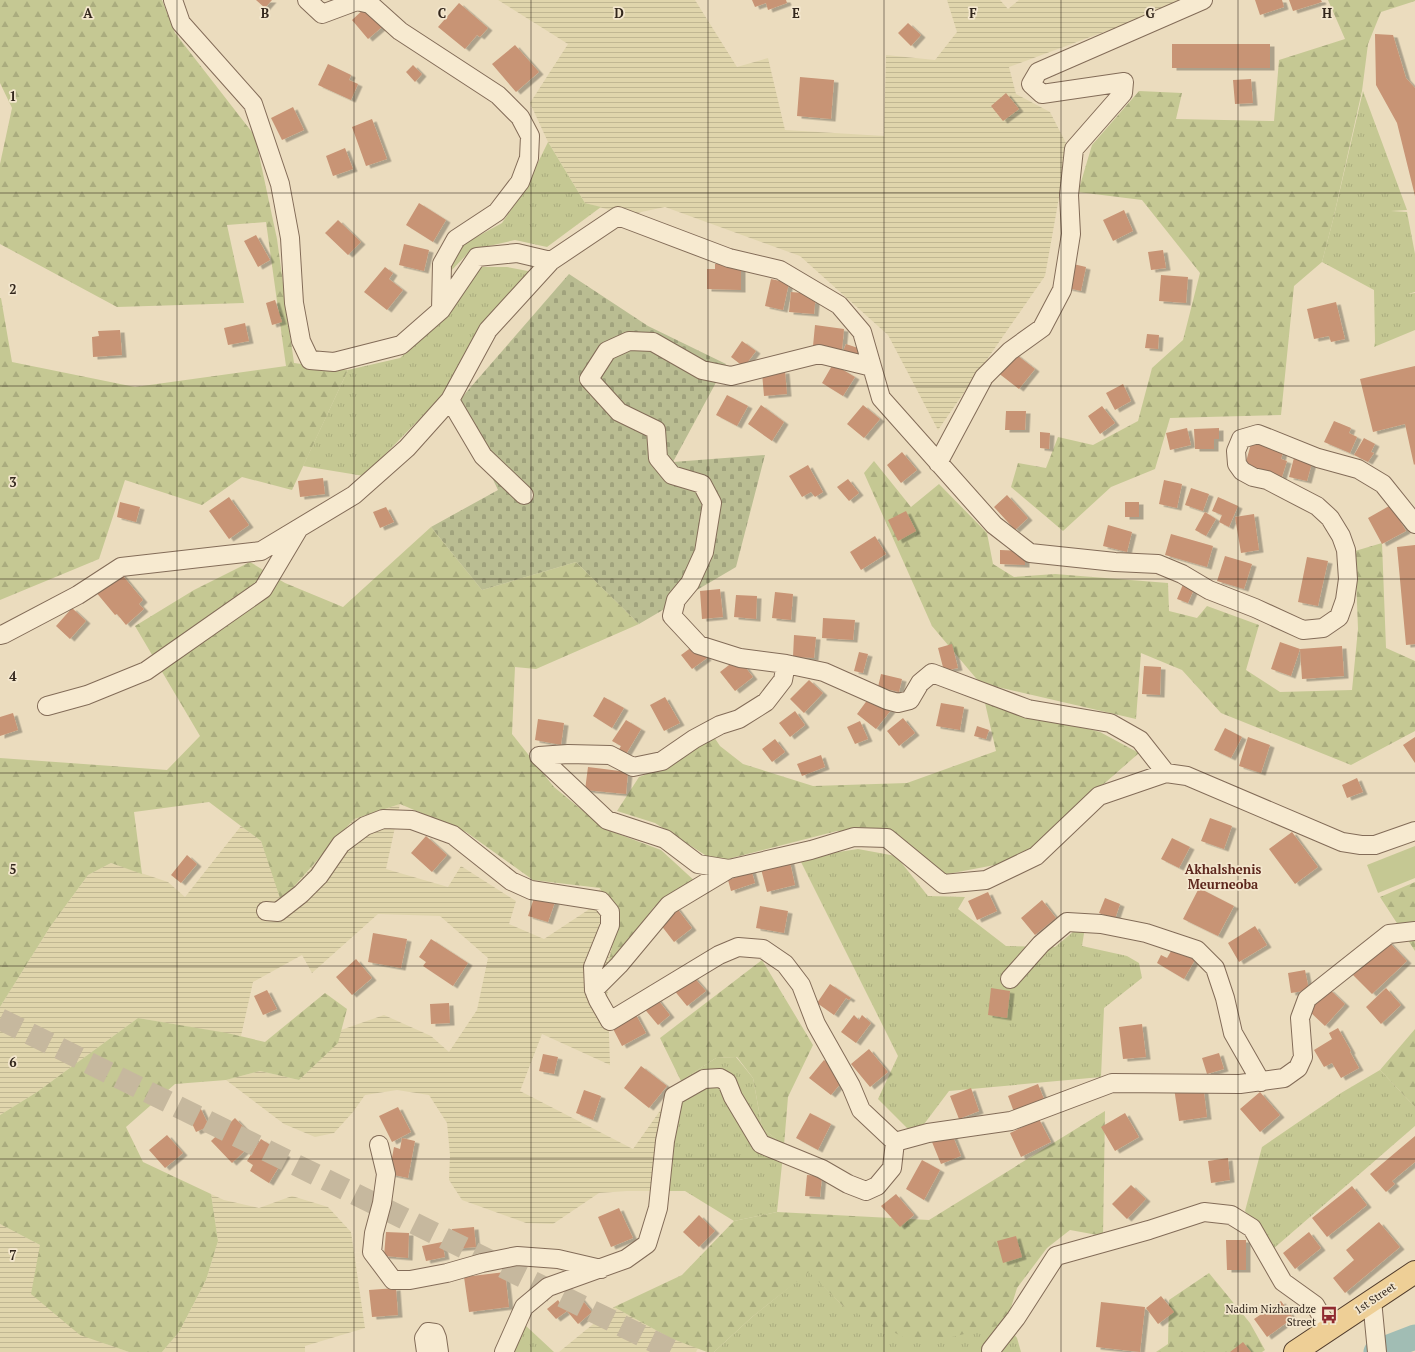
<svg xmlns="http://www.w3.org/2000/svg" width="1415" height="1352" viewBox="0 0 1415 1352" font-family="'PT Serif',serif">
  <defs>
    <pattern id="farmland-rules" width="6" height="5" patternUnits="userSpaceOnUse"><rect width="6" height="5" fill="#e0d5ac"/><path d="M0 2.5h6" fill="none" stroke="#c1b793"/></pattern>
    <pattern id="grass-tufts" width="24" height="20" patternUnits="userSpaceOnUse"><rect width="24" height="20" fill="#c5c893"/><path d="M3 7l-1-3M5 7V3M7 7l1-3M15 17l-1-3M17 17v-4M19 17l1-3" fill="none" stroke="#aaac7e"/></pattern>
    <pattern id="forest-firs" width="22" height="20" patternUnits="userSpaceOnUse"><rect width="22" height="20" fill="#c5c893"/><path d="M5 1l3.5 6h-7zM16 11l3.5 6h-7z" fill="#aaac7e"/></pattern>
    <pattern id="cemetery-stones" width="16" height="16" patternUnits="userSpaceOnUse"><rect width="16" height="16" fill="#babd92"/><path d="M2 7V4a2 2 0 0 1 4 0v3zM10 15v-3a2 2 0 0 1 4 0v3z" fill="#a0a27d"/></pattern>
    <filter id="shadow"><feDropShadow dx="4.5" dy="2.5" stdDeviation="0" flood-color="#0004"/></filter>
  </defs>
  <rect width="100%" height="100%" fill="#ebdcbe"/>
  <!-- farmland -->
  <path fill="url(#farmland-rules)" d="M498 0H695L737 67 768 58 785 130 884 136 886 55 935 60 957 32 947 0H1000L1008 9 1019 0H1181L1147 16 1009 67 1016 94 1050 112 1068 147 1045 276 938 430 888 335 800 256 665 207 627 215 585 203 548 142 530 103 568 44Z
    M400 804 386 869 448 887 461 866 516 901 509 924 544 939 588 910 600 888 617 924 607 970 610 1065 542 1034 520 1091 633 1149 681 1081 662 1131V1191H627L599 1193 553 1224 526 1223 462 1200 449 1180 450 1155 447 1123 429 1095 397 1090 365 1095 353 1112 334 1133 315 1137 284 1124 226 1080 260 1071 299 1080 337 1043 341 1030 384 1015 431 1036 449 1052 477 1010 488 958 440 916 378 914 312 973 302 955 253 982 241 1036 138 1018 37 1092 0 1115V1007L50 927 88 875 111 863 168 882 185 897 241 826 261 841 282 901 354 819Z
    M211 1194 224 1200 259 1208 292 1196 328 1207 351 1232 365 1328 305 1346V1352H157H162L179 1332 206 1280 218 1241Z
    M0 1224 40 1245 106 1344 129 1352H0Z
    M614 1307 670 1338 698 1348 696 1352H559Z"/>
  <!-- grass -->
  <path fill="url(#grass-tufts)" d="M1363 91 1407 210 1391 211 1407 212 1415 254V292L1408 294 1415 293V330L1374 347 1375 342 1374 290 1322 262 1333 220Z
    M548 142 585 203 601 207 547 247 515 240 471 250 448 274 460 246 502 223 524 191Z
    M481 267H507L533 272 481 328 440 398 364 476 303 466 348 370 400 358 446 317Z
    M858 849 896 856 928 896 965 897 958 909 1006 946 1055 947 1086 921 1082 946 1127 956 1139 963 1142 978 1104 1008 1101 1077 949 1091 915 1136 878 1099 898 1056 799 858Z
    M736 1057 753 1078 762 1128 784 1145 777 1212 734 1221 685 1191H662V1131L681 1081 716 1058Z
    M1380 1070 1415 1107V1126L1273 1249 1245 1211 1262 1147 1341 1093Z
    M809 1271 843 1306 1006 1324 1017 1338 1021 1352H714L752 1317Z
    M525 1325 554 1352H512Z"/>
  <!-- forest -->
  <path fill="url(#forest-firs)" d="M0 0H162L175 33 255 136 277 239 294 363 348 370 292 490 242 477 202 505 125 480 99 559 0 600V298H1L12 362 135 387 286 366 266 222 227 225 244 303 117 307 0 244V164L12 108 0 83Z
    M1328 0H1415V1L1381 12 1368 44 1362 91 1333 220 1322 262 1294 286 1281 415 1170 418 1155 469 1111 487 1063 531 1011 487 1018 463 1046 468 1058 437 1093 445 1138 421 1152 368 1183 340 1200 273 1142 200 1078 192 1092 145 1139 91 1182 93 1176 119 1274 121 1279 60 1345 39Z
    M874 461 911 507 939 484 987 533 993 564 1014 577 1055 574 1168 583 1169 611 1197 618 1207 606 1259 625 1246 670 1280 692 1352 690 1358 629 1355 551 1382 543 1386 648 1415 661V731L1351 765 1221 713 1182 670 1141 653 1136 719 980 683 932 626 864 473Z
    M431 527 482 590 576 562 639 624 536 669 515 667 512 734 554 787 605 829 661 850 698 884 654 907 607 970 617 924 600 888 533 880 466 832 400 804 354 819 281 901 261 841 209 802 134 812 142 874 111 863 88 875 50 927 0 1007V758L167 770 200 736 135 626 194 590 250 562 285 583 343 607Z
    M985 703 1100 732 1139 753 1016 861 942 875 897 838 837 831 716 862 655 823 617 811 639 777 671 765 714 737 720 746 743 764 813 786 907 783 996 751Z
    M1415 882V951L1380 897Z
    M762 960 813 1045 788 1097 784 1145 762 1128 753 1078 737 1057 716 1058 681 1081 660 1038Z
    M325 993 347 1009 338 1043 299 1080 260 1071 226 1080 175 1084 126 1127 143 1162 211 1194 218 1241 206 1280 179 1332 162 1352H129L80 1335 31 1294 40 1245 0 1224V1115L37 1092 138 1018 227 1033 265 1042Z
    M1415 1029V1107L1380 1070Z
    M1105 1111 1103 1236 1070 1230 1047 1248 1017 1288 1006 1324 939 1340 903 1337 843 1306 809 1272 752 1317 714 1352H707L670 1338 614 1307 682 1275 734 1221 777 1212 929 1220Z
    M1209 1273 1250 1323 1265 1350 1262 1352H1156L1168 1344 1169 1300Z"/>
  <!-- cemetery -->
  <path fill="url(#cemetery-stones)" d="M569 274 648 326 726 364 673 462 765 455 736 567 639 624 576 562 482 590 431 527 498 490 457 403Z"/>
  <!-- garden -->
  <path fill="#c5c893" d="M1415 846V878L1378 893 1367 865Z"/>
  <g fill="none" stroke-linecap="round" stroke-linejoin="round">
    <!-- river -->
    <path stroke="#a1bdb4" stroke-width="25" d="M1376 1352 1415 1337"/>
  </g>
  <!-- building -->
  <path fill="#c89475" filter="url(#shadow)" d="M256 0H272L265 8Z
    M752 0H786L787 3 768 10 766 3 755 7Z
    M1255 0H1282L1284 7 1260 15Z
    M1289 0H1321L1322 2 1293 11Z
    M459 3 488 28 480 37 477 35 465 49 438 27Z
    M365 8 382 27 368 39 352 20Z
    M908 23 921 35 911 46 898 33Z
    M1375 34 1393 35 1406 78 1415 88V196L1397 123 1376 85Z
    M1172 44H1270V68H1172Z
    M515 45 539 72 516 92 492 64Z
    M328 64 351 75 349 80 358 84 351 100 318 85Z
    M413 65 422 74 415 82 406 72Z
    M800 77 834 80 831 119 797 116Z
    M1251 79 1253 103 1235 104 1233 80Z
    M1006 93 1019 109 1003 121 991 106Z
    M293 107 304 130 282 140 271 118Z
    M372 119 387 159 366 166 352 127Z
    M345 148 353 169 333 176 326 156Z
    M419 203 446 220 433 242 406 225Z
    M1124 210 1133 231 1113 241 1103 220Z
    M338 220 361 242 348 255 325 233Z
    M256 235 270 260 258 267 244 241Z
    M404 244 429 250 424 271 399 265Z
    M1163 250 1166 268 1151 270 1148 252Z
    M1069 263 1086 267 1081 291 1063 287Z
    M715 264H741V290L707 289V269H715Z
    M385 267 393 273 389 279 403 290 387 310 364 292Z
    M1161 275 1188 277 1186 303 1159 301Z
    M771 279 789 283 783 310 765 306Z
    M791 292 816 294 814 314 789 312Z
    M275 300 282 322 272 325 266 303Z
    M1336 302 1345 339 1331 342 1329 336 1314 339 1307 309Z
    M245 323 249 341 228 345 224 328Z
    M815 325 844 329 842 350 813 346Z
    M120 330 122 355 93 357 92 337 99 336 98 331Z
    M1147 334 1159 335 1158 349 1145 348Z
    M742 341 756 351 744 367 731 357Z
    M846 344 864 350 861 361 842 354Z
    M1013 352 1035 369 1019 389 997 372Z
    M833 364 855 377 843 396 822 383Z
    M1415 366V464L1414 465 1405 424 1373 432 1360 379Z
    M785 371 787 394 764 396 762 373Z
    M1123 384 1131 401 1115 410 1106 393Z
    M727 395 748 406 737 426 716 415Z
    M761 405 784 422 772 441 748 424Z
    M863 405 880 419 864 438 847 424Z
    M1102 406 1115 423 1100 434 1088 416Z
    M1006 411H1026L1025 430H1005Z
    M1334 421 1351 428 1349 433 1357 437 1350 453 1324 442Z
    M1187 428 1191 445 1170 450 1166 433Z
    M1219 428V439H1214V449H1195L1194 429Z
    M1040 432 1050 433 1049 449 1040 448Z
    M1364 438 1375 444 1371 452 1374 453 1368 462 1354 455Z
    M1252 440 1284 449 1281 459 1287 461 1281 480 1244 469Z
    M902 452 917 470 901 483 887 465Z
    M1295 454 1313 459 1307 481 1289 477Z
    M808 465 823 492 815 497 811 492 802 497 789 476Z
    M323 478 325 494 300 497 298 481Z
    M848 479 859 493 849 501 837 487Z
    M1164 480 1182 484 1177 508 1159 504Z
    M1191 488 1209 494 1203 511 1185 505Z
    M1007 495 1028 518 1015 530 994 507Z
    M229 497 249 525 229 539 209 511Z
    M1218 497 1238 506 1229 527 1219 522 1222 515 1212 511Z
    M120 502 140 507 136 522 117 517Z
    M1125 502H1139V517H1125Z
    M1391 505 1406 531 1382 544 1368 518Z
    M386 507 394 522 380 528 373 512Z
    M906 511 916 531 898 541 888 520Z
    M1205 512 1216 519 1206 536 1195 530Z
    M1254 514 1259 550 1241 553 1235 517Z
    M1108 525 1132 532 1127 552 1103 546Z
    M1171 534 1213 546 1207 567 1165 555Z
    M875 536 886 554 861 570 850 552Z
    M1415 545V644L1406 645 1397 547Z
    M1000 550 1025 551V565L1000 564Z
    M1225 556 1252 564 1244 589 1217 581Z
    M1307 557 1328 561 1318 606 1298 602Z
    M119 571 143 600 139 604 144 609 126 625 117 614 115 615 95 591Z
    M1184 582 1195 587 1188 603 1177 599Z
    M720 589 723 617 702 619 700 591Z
    M775 592 793 594 791 620 772 618Z
    M736 595 757 596 756 619 734 617Z
    M72 608 86 621 70 639 56 626Z
    M823 618 855 620 853 640 822 638Z
    M794 635 816 637 814 658 793 657Z
    M1280 642 1300 649 1291 676 1271 669Z
    M696 644 707 658 692 669 681 655Z
    M952 644 958 668 944 671 938 648Z
    M1342 646 1344 676 1302 679 1300 649Z
    M859 652 868 654 863 673 854 671Z
    M738 658 753 677 735 691 720 672Z
    M1144 666 1161 667 1160 695 1142 694Z
    M881 674 902 679 899 692 878 687Z
    M809 680 823 693 804 713 790 699Z
    M871 695 891 710 876 729 857 714Z
    M604 697 624 708 612 728 593 716Z
    M665 697 680 723 664 731 650 705Z
    M941 703 964 707 960 730 936 726Z
    M795 711 805 725 790 737 779 723Z
    M13 713 18 730 0 736V717Z
    M903 718 915 733 899 746 887 731Z
    M538 719 564 723 561 745 535 740Z
    M626 720 641 729 625 756 618 751 621 746 612 741Z
    M860 721 868 739 855 744 847 727Z
    M977 726 989 730 986 739 974 736Z
    M1225 728 1242 737 1231 758 1214 750Z
    M1248 737 1270 745 1261 773 1239 766Z
    M1415 737V763L1403 745Z
    M775 739 785 752 772 762 762 749Z
    M821 755 825 767 802 776 797 764Z
    M588 767 628 772 626 794 585 790Z
    M1357 778 1363 792 1347 798 1342 785Z
    M1210 818 1232 826 1224 849 1201 841Z
    M1292 832 1318 867 1295 884 1269 849Z
    M426 836 447 855 432 872 411 853Z
    M1172 838 1190 847 1179 868 1161 859Z
    M187 855 197 864 181 883 171 875Z
    M789 858 795 885 767 892 760 865Z
    M751 869 755 883 731 891 728 880 746 874 745 871Z
    M1199 888 1234 906 1218 936 1183 919Z
    M988 892 997 911 977 920 968 901Z
    M535 895 555 902 548 922 528 916Z
    M1105 898 1120 904 1115 919 1099 913Z
    M1042 900 1056 918 1035 935 1021 918Z
    M760 906 788 911 784 933 756 928Z
    M676 907 692 928 674 942 657 920Z
    M1255 926 1267 945 1239 962 1228 943Z
    M373 933 407 939 401 968 368 962Z
    M431 939 468 963 453 986 423 966 426 962 419 957Z
    M1388 941 1407 961 1372 994 1353 975Z
    M1174 946 1196 958 1184 979 1157 963 1161 955 1167 958Z
    M356 959 372 978 352 995 336 977Z
    M1305 970 1309 990 1291 993 1288 973Z
    M691 974 706 991 687 1006 673 989Z
    M830 984 851 998 849 1000 846 998 834 1015 817 1003Z
    M991 988 1010 991 1007 1018 988 1015Z
    M1386 988 1401 1005 1381 1024 1366 1007Z
    M1329 989 1345 1004 1325 1026 1309 1011Z
    M267 990 277 1009 263 1015 254 996Z
    M655 996 670 1015 658 1025 642 1006Z
    M449 1003 450 1023 431 1024 430 1004Z
    M635 1013 646 1033 622 1046 611 1025Z
    M854 1015 859 1020 862 1015 871 1023 856 1043 841 1032Z
    M1142 1024 1146 1057 1123 1059 1119 1027Z
    M1338 1028 1351 1051 1350 1052 1359 1068 1341 1078 1332 1063 1324 1067 1314 1050 1332 1039 1329 1033Z
    M869 1049 888 1072 870 1087 851 1064Z
    M1219 1053 1224 1069 1207 1074 1202 1058Z
    M543 1054 558 1057 554 1074 539 1071Z
    M824 1060 846 1077 831 1095 809 1078Z
    M641 1066 667 1086 649 1108 624 1088Z
    M1038 1084 1044 1099 1014 1112 1008 1096Z
    M1203 1084 1207 1117 1179 1121 1174 1088Z
    M971 1088 979 1111 959 1119 950 1096Z
    M584 1090 601 1096 593 1120 576 1113Z
    M1260 1092 1280 1115 1260 1132 1240 1109Z
    M200 1107 209 1126 196 1132 187 1113Z
    M398 1107 411 1132 392 1142 379 1116Z
    M810 1113 831 1124 818 1150 796 1138Z
    M1125 1113 1139 1137 1115 1151 1101 1127Z
    M235 1118 256 1140 232 1163 211 1141Z
    M1039 1119 1051 1142 1021 1157 1010 1133Z
    M952 1134 961 1156 941 1164 932 1142Z
    M167 1135 183 1153 165 1168 149 1150Z
    M1415 1136V1162L1392 1181 1395 1184 1386 1192 1370 1174Z
    M402 1138 415 1141 408 1178 389 1174 394 1147 400 1149Z
    M261 1139 286 1155 269 1183 250 1171 253 1165 247 1161Z
    M1228 1158 1230 1180 1211 1183 1208 1161Z
    M922 1160 940 1170 924 1200 906 1189Z
    M807 1175 822 1176 820 1197 805 1196Z
    M1131 1185 1146 1199 1127 1219 1112 1204Z
    M1352 1186 1367 1205 1327 1237 1312 1218Z
    M896 1194 914 1215 900 1227 881 1206Z
    M619 1208 633 1238 611 1247 598 1217Z
    M699 1215 715 1231 699 1247 683 1232Z
    M1379 1222 1400 1247 1345 1293 1333 1278 1354 1260 1346 1250Z
    M474 1227 476 1247 453 1249 452 1229Z
    M386 1232 409 1233 408 1258 384 1256Z
    M1309 1232 1321 1248 1295 1269 1283 1253Z
    M1016 1236 1022 1257 1003 1263 997 1241Z
    M1226 1240H1246V1270H1227Z
    M442 1242 445 1257 426 1261 422 1246Z
    M505 1272 509 1307 469 1312 464 1277Z
    M396 1288 398 1315 372 1317 369 1290Z
    M575 1291 592 1312 578 1324 567 1311 556 1319 547 1309 558 1300 560 1303Z
    M1161 1296 1174 1312 1158 1324 1146 1308Z
    M1281 1301 1293 1318 1267 1337 1254 1319Z
    M1101 1302 1145 1307 1140 1352 1096 1347Z
    M1243 1342 1251 1352H1230Z"/>
  <g fill="none" stroke-linecap="round" stroke-linejoin="round">
    <!-- highway-tunnel -->
    <path stroke="#c6b89e" stroke-width="22" stroke-dasharray="22 11" stroke-linecap="butt" d="M0 1019 675 1352"/>
    <!-- minor casing -->
    <g stroke="#836c58" stroke-width="20">
      <path id="minor" d="M173 0 181 23 253 104 280 184 290 238 294 303 301 341 310 360 334 362 401 345 441 310 477 257 517 253 551 261
        M307 0 322 14 357 1 370 4 400 31 498 95 520 117 530 136 529 158 520 182 497 212 456 239 442 264 441 310
        M872 367 819 354 731 376 702 370 653 342 629 341 607 351 589 379 619 412 656 430 658 458 672 475 702 484 712 503 704 552 690 583 676 600 672 616 699 645 740 658 786 664 824 672 887 700 898 703 910 700 920 683 932 673 1028 709 1110 723 1140 740 1166 773
        M450 400 483 456 524 495
        M938 463 984 377 1010 351 1042 328 1062 290 1071 234 1069 195 1074 149 1123 93 1124 82 1042 94 1031 84 1038 72 1203 0
        M0 635 4 634 78 595 121 567 261 551 354 495 407 448 450 400 488 330 551 261 618 216 729 258 780 270 839 305 862 332 881 398 994 525 1030 553 1115 562 1158 564 1182 574 1209 590 1255 608 1303 630 1323 628 1339 617 1345 600 1348 579 1346 550 1341 536 1330 518 1317 506 1267 480 1253 477 1242 471 1237 464 1236 451 1241 439 1258 434 1318 458 1358 469 1383 484 1415 524
        M47 706 87 695 146 671 263 589 298 530
        M539 756 568 754 610 755 633 767 662 761 694 739 720 725 739 719 766 702 783 680 786 664
        M539 756 607 820 665 839 698 864 729 869
        M266 911 278 912 301 894 319 876 341 844 365 826 383 819 412 820 453 835 511 881 531 890 601 901 610 912V925L593 967 594 990
        M1010 979 1041 944 1067 922 1101 924 1146 933 1197 950 1215 968 1225 998 1233 1033 1261 1082
        M895 1142 928 1133 1011 1121 1112 1083 1240 1084 1284 1078 1298 1068 1303 1057 1300 1018 1307 999 1389 934 1415 931
        M379 1145 386 1174 382 1203 374 1233 372 1252 393 1280H410L447 1273 482 1263 517 1256 558 1259 601 1269
        M1372 1300 1377 1352
        M991 1350 1016 1318 1056 1256 1149 1230 1204 1212 1231 1215 1252 1228 1283 1282 1315 1305 1329 1329
        M426 1352 424 1338 428 1332 435 1333 437 1338 439 1352
        M504 1352 524 1307 548 1287 626 1259 647 1244 658 1208 665 1141 674 1096 704 1079 720 1078 727 1082 733 1097 761 1144 822 1169 848 1184 866 1191 877 1186 892 1168 895 1142 861 1110 851 1086 816 1024 801 985 785 964 763 949 738 947 719 955 610 1021 598 1000 594 990 619 965 669 905 729 869 811 850 854 837 887 838 943 884 986 880 1036 856 1099 796 1166 773 1187 776 1342 842 1361 845H1375L1415 831"/>
    </g>
    <!-- major casing -->
    <g stroke="#503b2c" stroke-width="24">
      <path id="major" d="M1295 1352 1415 1272"/>
    </g>
    <!-- minor -->
    <use href="#minor" stroke="#f7ead0" stroke-width="18"/>
    <!-- major -->
    <use href="#major" stroke="#eecf96" stroke-width="22"/>
  </g>
  <!-- grid -->
  <path fill="none" stroke="#32261c" stroke-width="1" stroke-opacity="0.55" d="M177 0V1352M354 0V1352M531 0V1352M708 0V1352M884 0V1352M1061 0V1352M1238 0V1352M0 193H1415M0 386H1415M0 579H1415M0 773H1415M0 966H1415M0 1159H1415"/>
  <!-- icons -->
  <defs>
    <g id="bus-bare" transform="scale(1.38)"><path d="M-5-6H5V4H4V6H2V4H-2V6H-4V4H-5ZM-3.5-4V0h7V-4ZM-3.5 1.2v1.5H-2V1.2ZM2 1.2v1.5H3.5V1.2Z" fill="#8f2a30" stroke="#f3e6cd" stroke-width="2.5" paint-order="stroke"/></g>
  </defs>
  <g fill-rule="evenodd">
    <use href="#bus-bare" x="1329" y="1315"/>
  </g>
  <g text-anchor="middle" stroke-width="3.5" stroke-linejoin="round" paint-order="stroke">
    <!-- street labels -->
    <g font-size="11" fill="#32261c" stroke="#f3e6cd">
      <text transform="translate(1375 1298) rotate(-34)" y="4">1st Street</text>
    </g>
    <!-- poi labels -->
    <g font-size="11" fill="#32261c" stroke="#f3e6cd" text-anchor="end">
      <text x="1316" y="1313">Nadim Nizharadze<tspan x="1316" dy="13">Street</tspan></text>
    </g>
    <!-- quarter labels -->
    <g font-size="13" font-weight="bold" fill="#5d271d" stroke="#f3e6cd">
      <text x="1223" y="874">Akhalshenis<tspan x="1223" dy="15">Meurneoba</tspan></text>
    </g>
  </g>
  <g font-size="13" text-anchor="middle" font-weight="bold" fill="#32261c" stroke="#f3e6cd" stroke-width="3.5" stroke-linejoin="round" paint-order="stroke">
    <text x="88" y="18">A</text>
    <text x="265" y="18">B</text>
    <text x="442" y="18">C</text>
    <text x="619" y="18">D</text>
    <text x="796" y="18">E</text>
    <text x="973" y="18">F</text>
    <text x="1150" y="18">G</text>
    <text x="1327" y="18">H</text>
    <text x="13" y="101">1</text>
    <text x="13" y="294">2</text>
    <text x="13" y="487">3</text>
    <text x="13" y="681">4</text>
    <text x="13" y="874">5</text>
    <text x="13" y="1067">6</text>
    <text x="13" y="1260">7</text>
  </g>
</svg>
